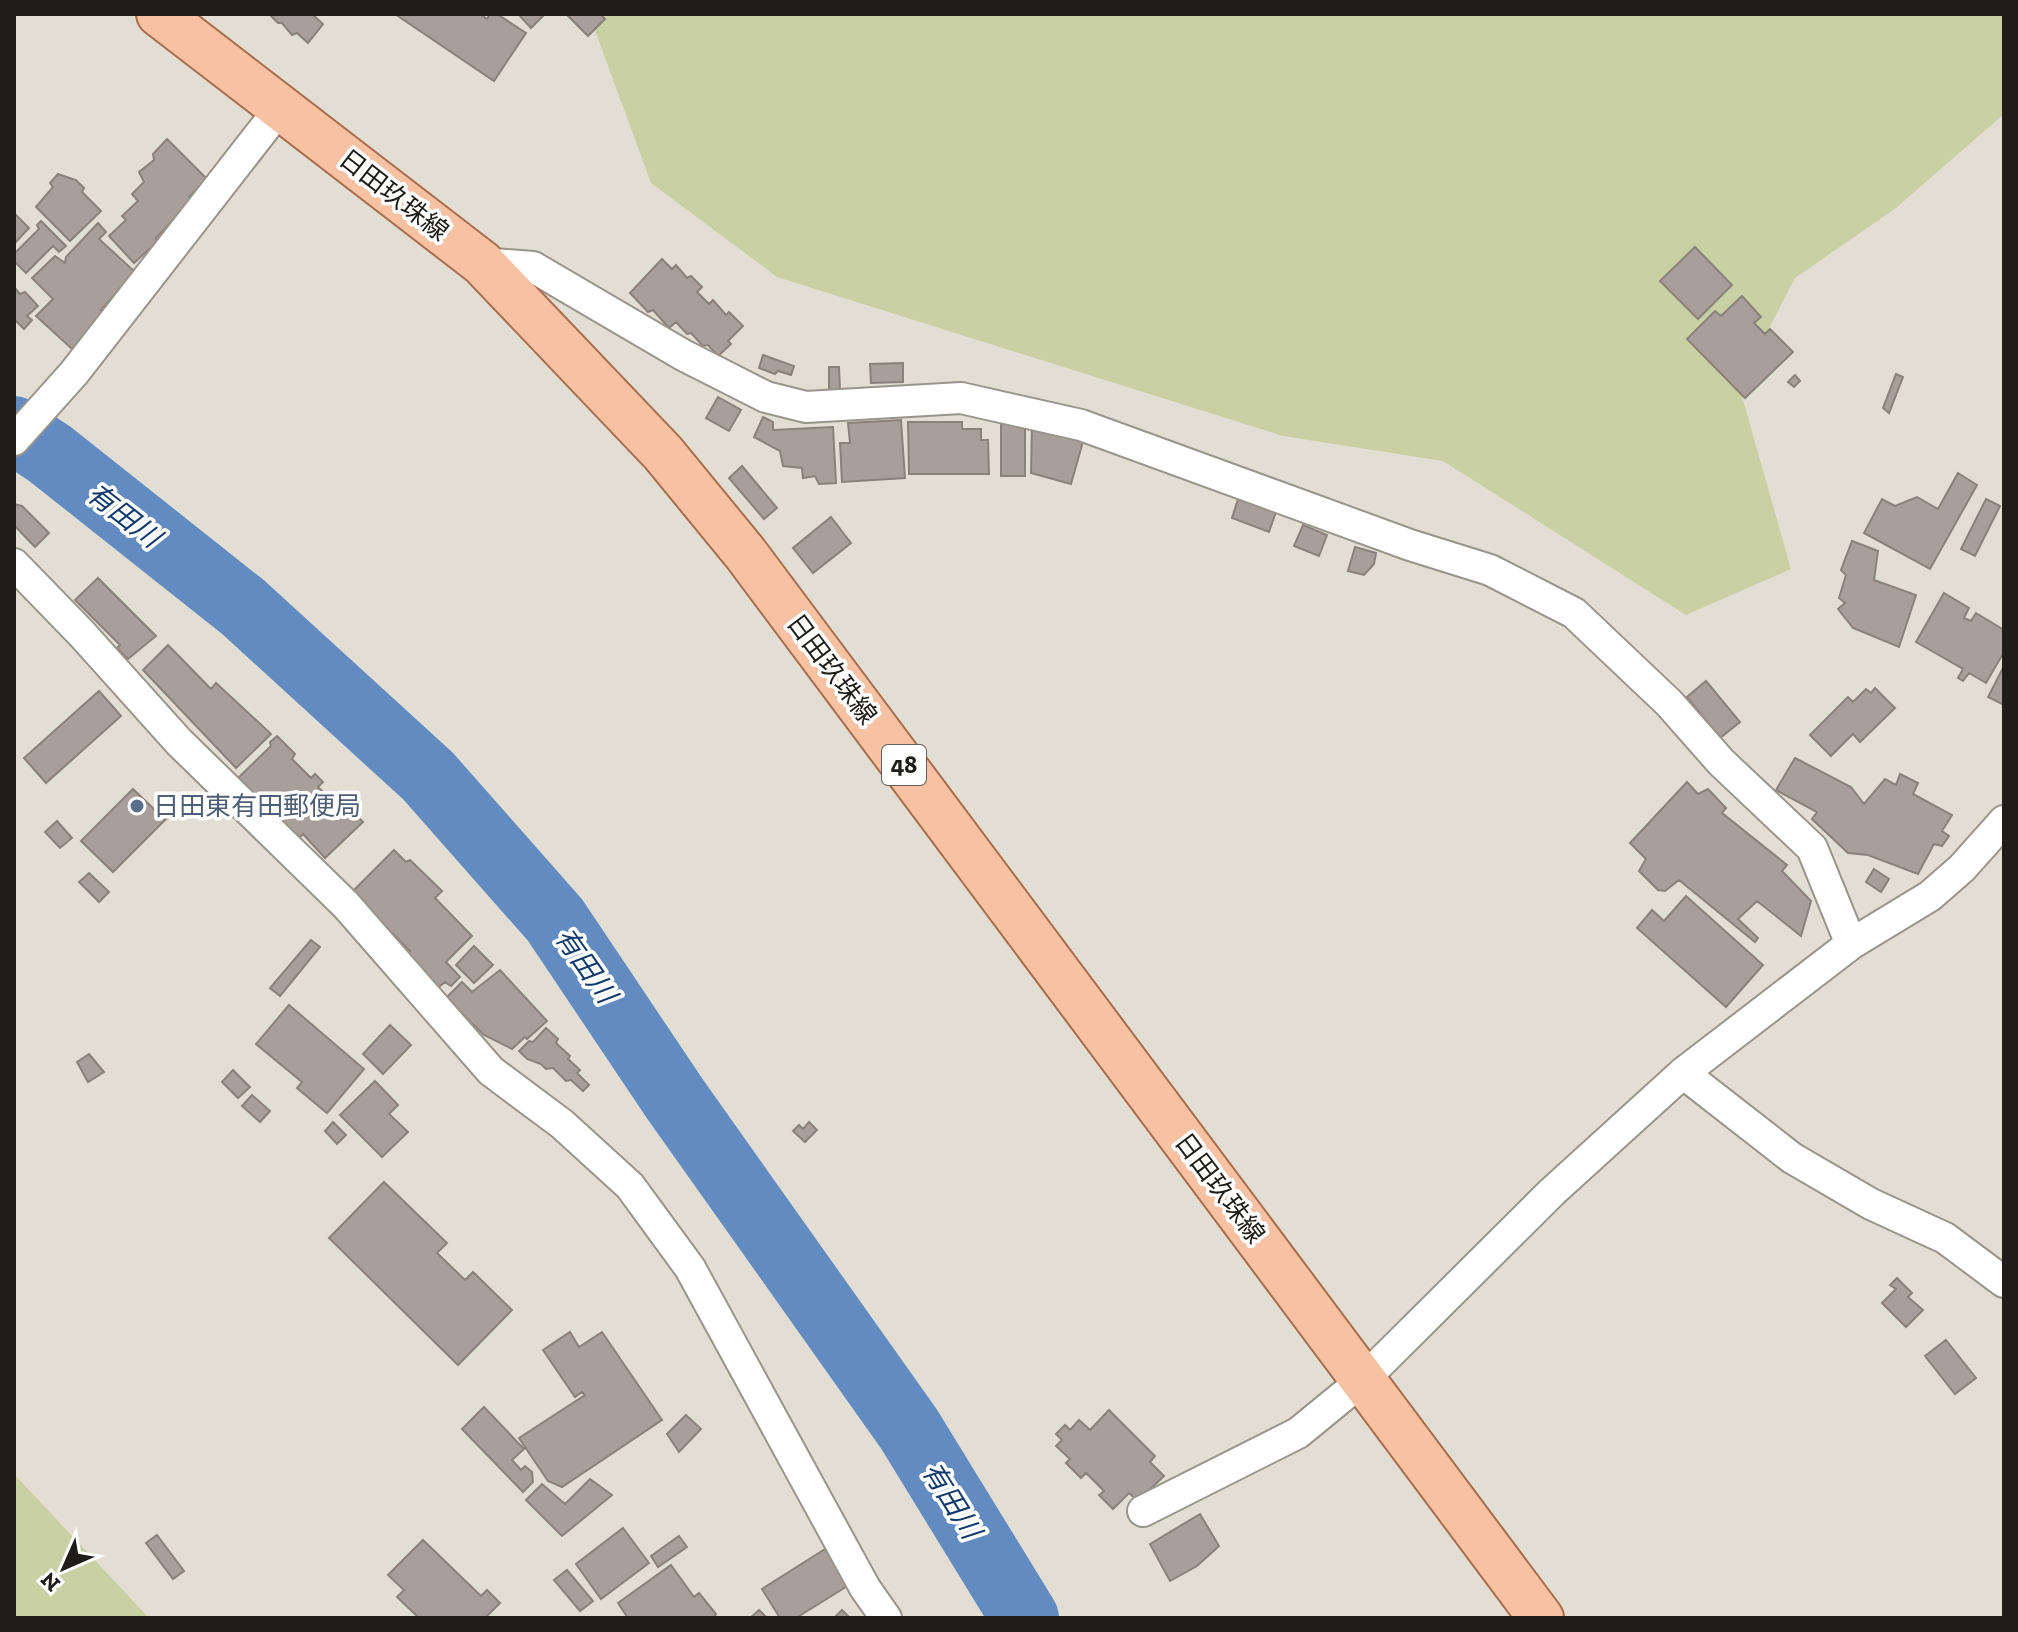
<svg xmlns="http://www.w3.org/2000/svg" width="2018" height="1632" viewBox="0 0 2018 1632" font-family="'Zilla Slab','Noto Sans JP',serif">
  <rect width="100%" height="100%" fill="#e3ded4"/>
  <!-- green -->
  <path fill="#c8d0a4" d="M589 14H2004V114L1896 208 1795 278 1739 386 1791 569 1686 615 1443 461 1283 436 777 277 651 183Z
    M14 1474 149 1618H14Z"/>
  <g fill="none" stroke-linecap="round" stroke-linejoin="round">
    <!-- river -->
    <path stroke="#628bc1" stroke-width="68" d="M14 430 50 454 243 607 428 776 555 920 675 1099 909 1429 1025 1618"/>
  </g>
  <!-- building -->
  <path fill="#a99f9a" stroke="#8a817b" stroke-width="2" d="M269 14H312L323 24 308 43 297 33 292 35 282 23H278Z
    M395 14H480L487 19 490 14H497L526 33 494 81Z
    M518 14H545L531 28Z
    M566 14H600L605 19 588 36Z
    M167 139 207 179 189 197 191 201 156 238 157 242 134 263 109 236 126 220 122 216 138 201 132 194 144 182 139 172 154 160 153 154Z
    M58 174 76 180 84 188 82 192 101 211 70 241 36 207 53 187 50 183Z
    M14 213 29 228 14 244Z
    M41 221 66 246 59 252 53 246 26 273 14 261V254L39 229 37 225Z
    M98 223 106 232 99 239 135 272 101 310V322L72 349 36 316 53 299 32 278 55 256 65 263 66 257Z
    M1695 247 1732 285 1698 319 1660 281Z
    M662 259 672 269 676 265 687 278 691 276 702 287 697 292 709 304 713 300 726 315 729 312 743 326 728 341 731 344 718 356 708 345 703 346 691 333 687 334 676 322 669 328 653 310 648 312 630 293Z
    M14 287 20 294 25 292 38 306 27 316 32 320 24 329 14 319Z
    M1742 296 1761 317 1754 323 1765 334 1770 329 1793 352 1745 398 1687 339 1715 311 1721 316Z
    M763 355 794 366 791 375 778 371 775 374 759 368Z
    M903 363V382L871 383 870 364Z
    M829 367H839L840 390 829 391Z
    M1896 374 1903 377 1889 413 1883 408Z
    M1795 375 1800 381 1794 387 1788 382Z
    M718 397 741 410 729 431 706 418Z
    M763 417 773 422V430L833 427 836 483 819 484 815 476 803 478 802 468 783 466 780 451 754 437Z
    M901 420 905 478 842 482 840 443H850L848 423Z
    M908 422H962V429H981V440H988L989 474H909Z
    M1032 423 1084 438 1071 484 1031 473Z
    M1001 424 1025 425V476H1001Z
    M742 466 777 508 764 519 729 478Z
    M1958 473 1977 485 1930 569 1864 533 1882 499 1895 506 1917 497 1938 509Z
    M1240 493 1278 506 1269 532 1232 518Z
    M1986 499 2000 506 1975 556 1961 549Z
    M14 504 22 506 49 533 35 547 14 525Z
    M831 517 851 543 813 573 793 548Z
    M1303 525 1327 535 1319 556 1294 546Z
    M1852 541 1878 551 1874 580 1916 595 1899 647 1853 628 1838 609 1845 603 1839 598 1846 575 1841 570Z
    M1355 547 1376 553 1374 564 1364 575 1348 571Z
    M98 578 156 636 128 659 117 648 120 645 75 600Z
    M1944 593 1969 608 1964 618 1971 621 1976 613 2004 630V652L1986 683 1969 673 1963 681 1958 678 1963 669 1916 642Z
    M168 645 211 689 216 683 271 734 236 768 143 670Z
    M2004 666V705L1988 697Z
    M1706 681 1740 722 1720 738 1687 697Z
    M1875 688 1895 708 1860 742 1853 734 1831 756 1810 735 1848 697 1853 702 1866 689 1871 693Z
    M99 691 121 716 46 783 24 758Z
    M277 736 295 754 292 759 311 778 315 774 323 782 318 787 333 802 338 796 363 822 325 858 303 834 298 839 238 778 271 746 270 742Z
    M1795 758 1851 787 1864 804 1885 779 1896 785 1900 774 1918 783 1913 794 1952 815 1942 831 1949 836 1942 846 1934 844 1918 874 1868 855 1848 853 1812 819 1817 812 1776 790Z
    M1687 782 1698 794 1708 789 1726 808 1722 813 1787 865 1782 871 1811 901 1801 936 1757 901 1738 919 1758 938 1755 942 1679 880 1665 891 1658 890 1639 871 1646 859 1630 843Z
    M133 789 157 812 163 806 171 814 113 872 81 841Z
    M57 821 72 838 60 848 45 832Z
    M394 850 406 862 410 860 442 891 435 898 472 936 446 962 460 977 451 986 445 982 439 987 408 956 410 951 352 892Z
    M1874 869 1889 879 1881 892 1866 882Z
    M89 873 109 892 99 902 79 882Z
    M1686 896 1763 965 1726 1007 1637 928 1652 910 1664 921Z
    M311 940 320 947 280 996 270 988Z
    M474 946 493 965 474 983 456 965Z
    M500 970 547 1021 527 1039 525 1037 512 1049 484 1035 446 998 462 982 472 992Z
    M289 1005 364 1069 327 1113 297 1088 302 1082 256 1044Z
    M390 1025 411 1045 383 1074 363 1054Z
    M546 1028 558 1039 556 1043 570 1056 568 1059 580 1070 577 1073 589 1085 583 1091 571 1080 566 1081 553 1068 546 1069 541 1064 527 1059 519 1051 529 1041 533 1042Z
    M89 1054 104 1072 88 1082 77 1062Z
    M233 1070 250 1087 238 1098 222 1082Z
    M375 1081 398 1105 389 1114 408 1132 382 1157 340 1115Z
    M252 1095 270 1111 260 1122 242 1106Z
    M333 1122 346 1135 337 1144 325 1131Z
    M809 1122 817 1130 805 1142 793 1131 799 1125 803 1129Z
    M384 1182 447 1243 437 1253 465 1280 473 1272 512 1310 458 1365 329 1238Z
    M1897 1278 1912 1293 1908 1297 1923 1310 1906 1327 1882 1303 1896 1289 1890 1285Z
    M570 1332 579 1347 602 1332 662 1420 562 1487 548 1481 519 1438 585 1395 582 1392 575 1397 543 1350Z
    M1946 1340 1976 1378 1955 1394 1925 1356Z
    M484 1407 524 1449 512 1460 521 1470 525 1466 532 1472 533 1482 523 1492 462 1429Z
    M1109 1410 1155 1456 1150 1462 1164 1476 1138 1501 1129 1493 1113 1509 1099 1495 1104 1491 1086 1473 1081 1478 1066 1463 1070 1459 1056 1446 1062 1440 1056 1434 1065 1425 1070 1430 1079 1420 1090 1430Z
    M686 1415 701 1429 679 1452 667 1434Z
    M590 1479 612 1495 562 1536 526 1500 542 1484 565 1504Z
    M1200 1514 1219 1546 1197 1566 1170 1581 1150 1544Z
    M623 1528 649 1563 601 1599 576 1564Z
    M157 1535 184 1571 173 1579 146 1543Z
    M679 1536 687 1547 658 1567 651 1556Z
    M423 1540 481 1596 487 1590 500 1603 485 1618H419L397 1597 404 1590 388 1575Z
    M825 1549 849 1585 796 1618H780L762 1589Z
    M671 1565 694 1597 699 1593 716 1614 713 1618H628L618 1603Z
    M567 1570 593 1601 580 1611 554 1580Z
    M759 1610 767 1618H750Z
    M842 1610 850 1618H834Z"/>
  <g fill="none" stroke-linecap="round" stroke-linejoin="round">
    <!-- minor casing -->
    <g stroke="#99958b" stroke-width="34">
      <path id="minor" d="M482 263 533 267 683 355 766 397 806 407 961 398 1081 425 1410 545 1490 570 1574 613 1669 703 1721 762 1812 848 1851 944
        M14 440 74 373 281 107
        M14 564 82 634 179 742 346 905 491 1071 562 1124 630 1186 690 1268 865 1588 886 1618
        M1683 1073 1792 1158 1871 1204 1945 1238 2004 1282
        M1143 1511 1298 1433 1364 1379 1552 1192 1683 1073 1851 944 1930 896 1962 868 2004 821"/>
    </g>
    <!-- primary casing -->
    <g stroke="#a86d4c" stroke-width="48">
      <path id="primary" d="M159 14 482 263 663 453 745 553 1541 1618"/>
    </g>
    <!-- minor -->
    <use href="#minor" stroke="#fff" stroke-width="30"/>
    <!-- primary -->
    <use href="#primary" stroke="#f7c1a4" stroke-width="44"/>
  </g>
  <!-- markers -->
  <circle fill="#5c6f8a" stroke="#fff" stroke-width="3" cx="137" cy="806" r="8"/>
  <g text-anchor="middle" stroke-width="7" stroke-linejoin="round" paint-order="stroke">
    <!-- shield labels -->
    <rect fill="#fff" stroke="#62615e" stroke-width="2" x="882" y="745" width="44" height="40" rx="6"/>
    <g font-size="24" font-weight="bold" fill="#1e1d19">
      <text x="904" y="773">48</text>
    </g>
    <!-- street labels -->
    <g font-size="26" fill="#1e1d19" stroke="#fff">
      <text transform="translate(394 195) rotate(38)" y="9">日田玖珠線</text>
      <text transform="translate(832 669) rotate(53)" y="9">日田玖珠線</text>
      <text transform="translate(1220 1188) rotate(53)" y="9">日田玖珠線</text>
    </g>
    <!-- service labels -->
    <g font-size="26" fill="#4e5e75" stroke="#fff" text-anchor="start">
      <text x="153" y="815">日田東有田郵便局</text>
    </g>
    <!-- water labels -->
    <g font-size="28" font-style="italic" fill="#113a6d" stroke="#fff">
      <text transform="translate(124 515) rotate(38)" y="10">有田川</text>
      <text transform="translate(586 965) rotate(55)" y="10">有田川</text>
      <text transform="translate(952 1500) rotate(58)" y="10">有田川</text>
    </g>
  </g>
  <!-- border -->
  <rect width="2018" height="1632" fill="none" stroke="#1e1d19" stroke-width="32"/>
  <!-- north arrow -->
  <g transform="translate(64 1568) rotate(225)" stroke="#ffffff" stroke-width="6" paint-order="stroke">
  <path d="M0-6L14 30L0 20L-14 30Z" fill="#1e1d19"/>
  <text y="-12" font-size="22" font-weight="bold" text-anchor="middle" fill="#1e1d19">N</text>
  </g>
</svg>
